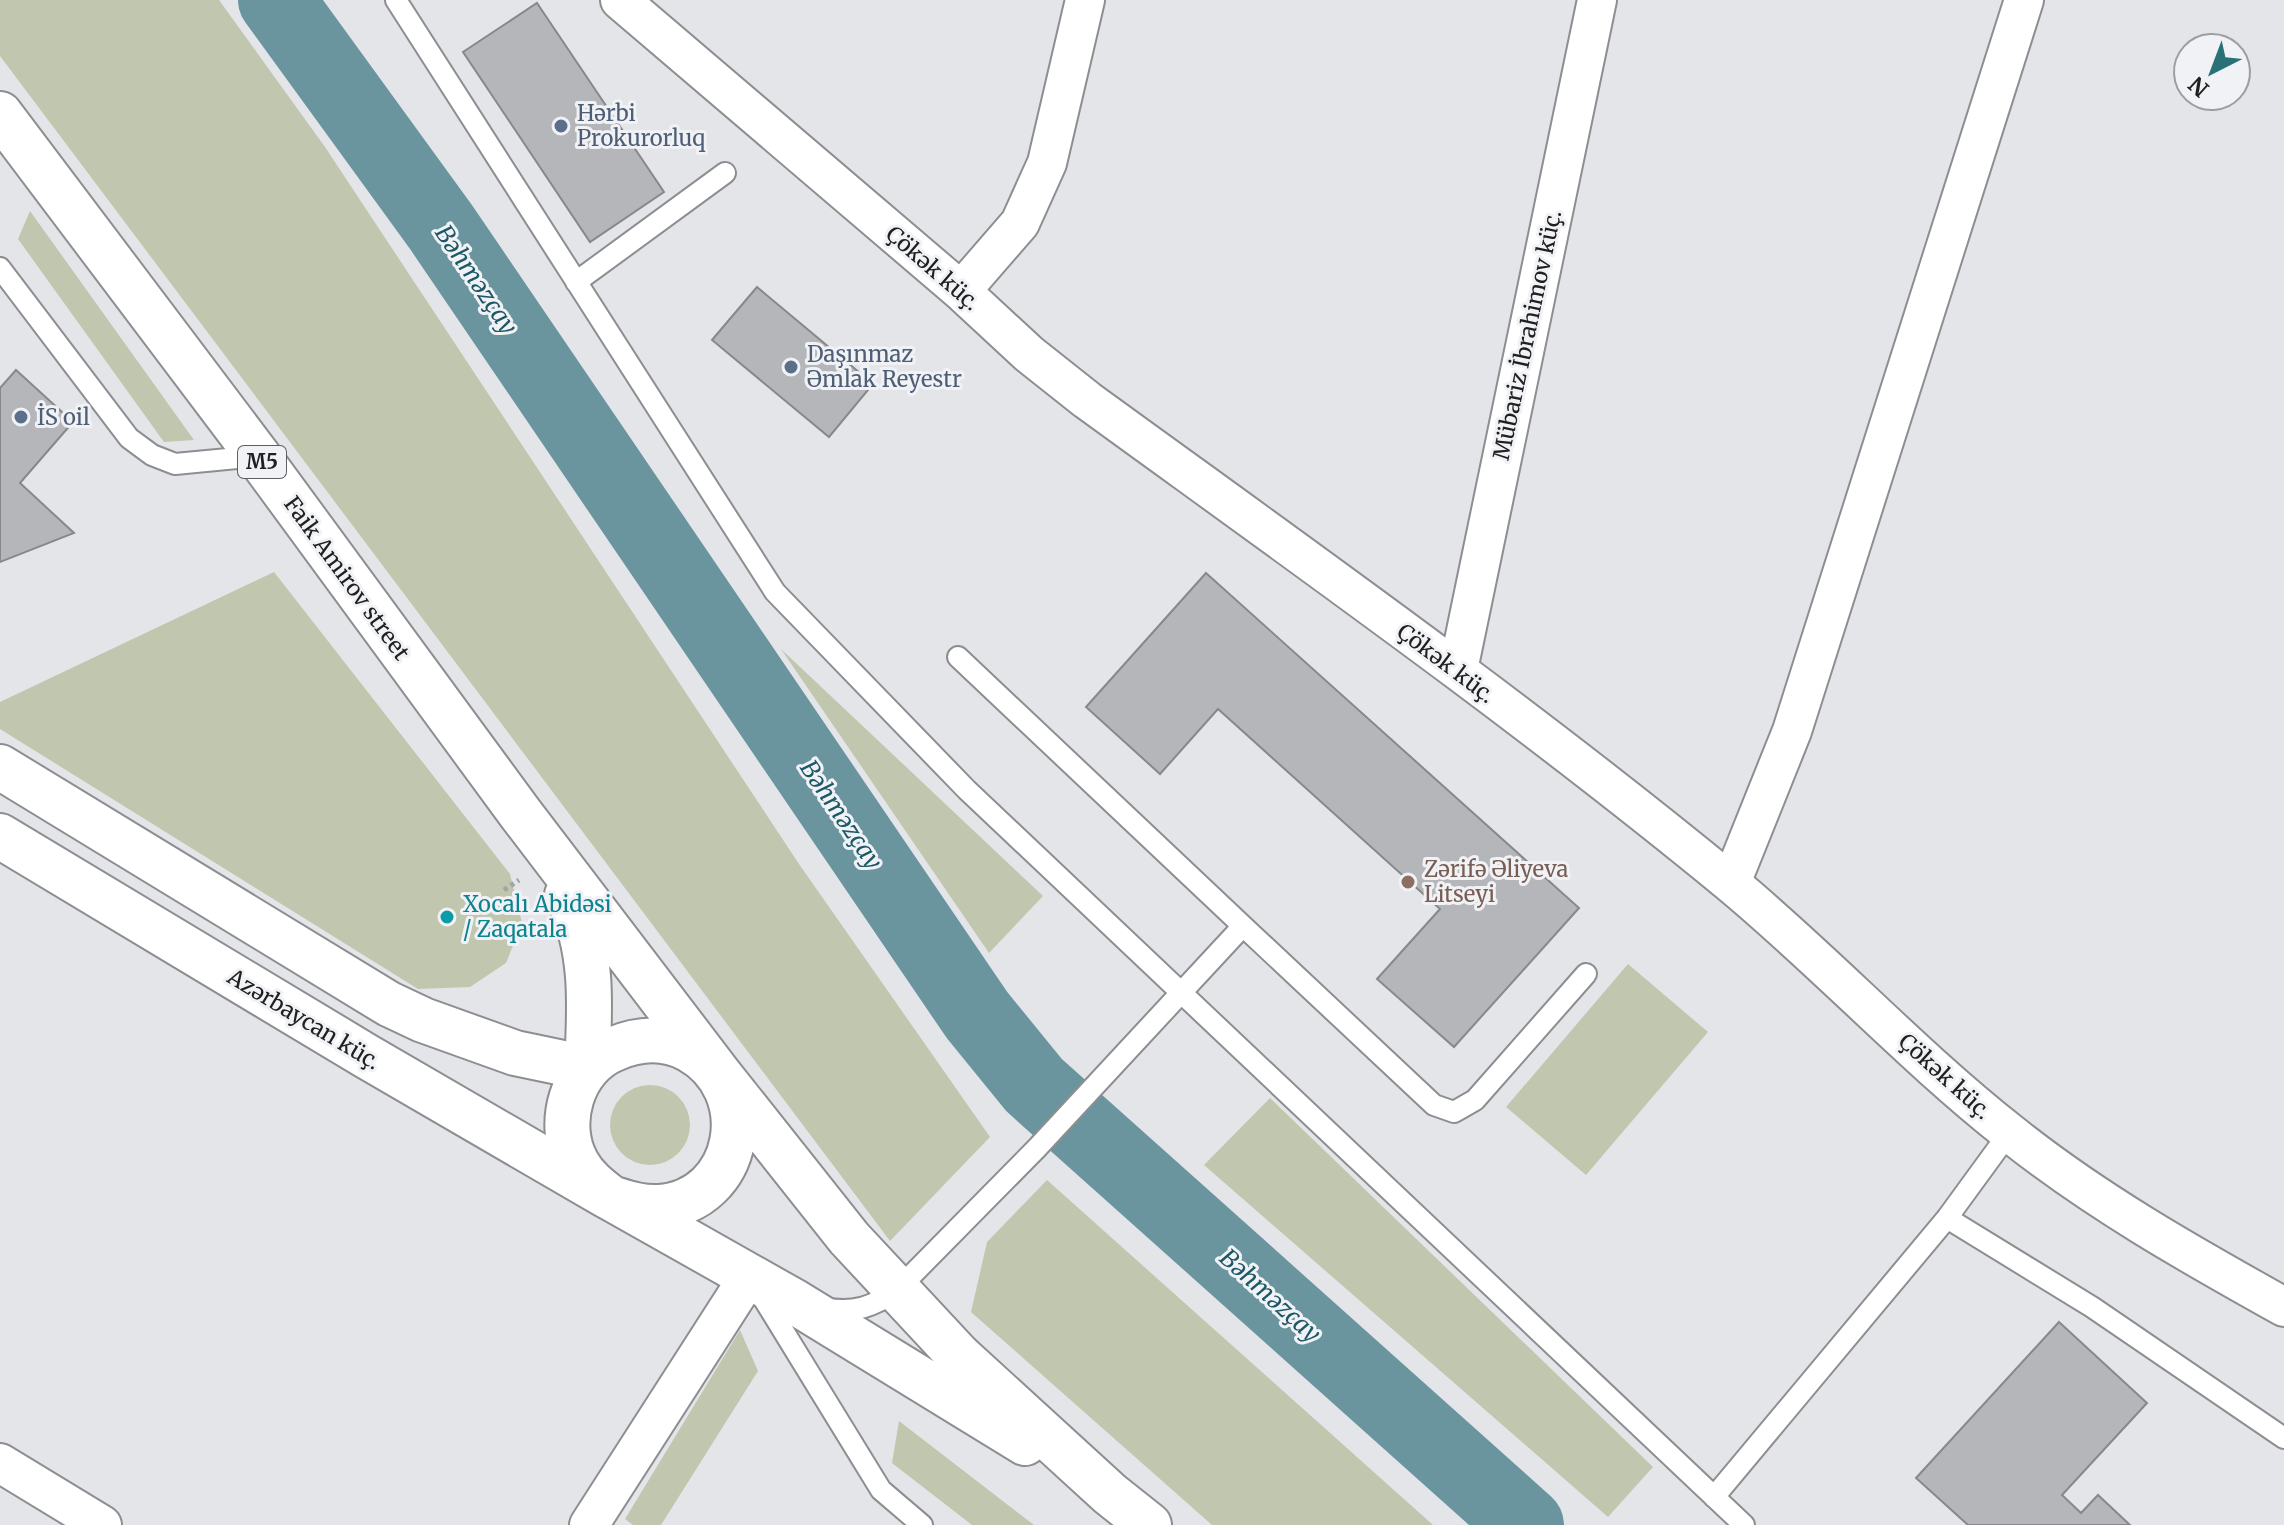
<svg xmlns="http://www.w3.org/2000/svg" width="2284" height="1525" viewBox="0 0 2284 1525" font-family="Merriweather,serif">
  <rect width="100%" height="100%" fill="#e4e5e9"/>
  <!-- green -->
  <path fill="#c1c6af" d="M0 0H219L325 147 799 864 990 1137 890 1241 0 56Z
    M30 211 194 440 164 442 18 239Z
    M274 572 510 874 522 923 506 963 470 987 418 989 0 729V702Z
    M781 649 1043 896 989 953Z
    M1628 964 1708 1032 1586 1175 1506 1107Z
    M610 1125a40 40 0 1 1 80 0a40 40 0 1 1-80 0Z
    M1270 1098 1653 1467 1608 1517 1204 1165Z
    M1047 1180 1433 1525H1212L971 1312 987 1242Z
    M740 1330 758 1371 661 1525H633L625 1519Z
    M899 1421 1034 1525H972L892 1463Z"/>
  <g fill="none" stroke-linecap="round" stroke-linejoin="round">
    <!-- river -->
    <path stroke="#6a959f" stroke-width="76" d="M276 0 441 227 977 1015 1034 1085 1526 1525"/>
  </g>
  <!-- building -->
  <path fill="#b4b6b9" stroke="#87888c" stroke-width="2" d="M537 3 664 192 590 242 463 52Z
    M757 287 873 384 829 437 712 340Z
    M16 370 73 422 20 483 74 533 0 562V388Z
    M1206 573 1579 908 1454 1047 1377 979 1440 909 1218 709 1160 774 1086 707Z
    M2059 1322 2147 1403 2062 1495 2081 1513 2098 1495 2130 1525H1968L1916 1478Z"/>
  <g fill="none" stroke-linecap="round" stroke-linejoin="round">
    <!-- lane casing -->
    <g stroke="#8d8e91" stroke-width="24">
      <path id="lane" d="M396 0 775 592 967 790 1744 1525
        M0 268 129 438 152 455 175 464 258 456
        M576 282 725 173
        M958 657 1243 926
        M1947 1218 2092 1307 2284 1438
        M760 1293 881 1490 922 1525
        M824 1308C853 1314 873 1307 897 1290L1037 1148 1243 926 1434 1105 1454 1112 1475 1100 1586 974
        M1714 1497 1947 1218 2009 1133"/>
    </g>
    <!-- street casing -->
    <g stroke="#8d8e91" stroke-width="42">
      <path id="street" d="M620 0 961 291 1029 354 1087 400C1303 557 1521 711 1728 881 1825 961 1911 1055 2010 1133 2095 1201 2189 1254 2284 1307
        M961 291 1020 223 1047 163 1085 0
        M1458 670 1597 0
        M1731 883 1792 731 2024 0
        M0 1463 102 1525
        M589 1525 749 1276"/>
    </g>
    <!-- secondary casing -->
    <g stroke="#8d8e91" stroke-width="48">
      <path id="secondary" d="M0 767 389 1004 423 1020 515 1053 587 1068
        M0 836 366 1056 607 1196"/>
    </g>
    <!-- highway casing -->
    <g stroke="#8d8e91" stroke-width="48">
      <path id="highway" d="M0 114 258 456 520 813 719 1074 849 1238 959 1356 1110 1494 1149 1525
        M567 895C594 950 590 1008 587 1068
        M611 1198C627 1203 641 1208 659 1207 742 1201 761 1090 690 1050 666 1037 639 1038 614 1049 572 1066 555 1124 577 1163 585 1178 598 1188 611 1198L795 1302 1025 1443"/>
    </g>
    <!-- path -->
    <path stroke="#a4a4a7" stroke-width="5" stroke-dasharray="4 4" stroke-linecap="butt" d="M504 890 519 880"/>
    <!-- lane -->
    <use href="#lane" stroke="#fff" stroke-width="20"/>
    <!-- street -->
    <use href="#street" stroke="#fff" stroke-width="38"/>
    <!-- secondary -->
    <use href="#secondary" stroke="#fff" stroke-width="44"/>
    <!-- highway -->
    <use href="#highway" stroke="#fff" stroke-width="44"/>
  </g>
  <!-- markers -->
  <g fill="#5c6f8a" stroke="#f1f2f6" stroke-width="3">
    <circle cx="561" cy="126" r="8"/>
    <circle cx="791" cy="367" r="8"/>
    <circle cx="21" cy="417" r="8"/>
  </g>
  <circle fill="#8d6e63" stroke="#f1f2f6" stroke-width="3" cx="1408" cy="882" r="8"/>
  <circle fill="#0f9aa8" stroke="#f1f2f6" stroke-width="3" cx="447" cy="917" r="8"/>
  <g text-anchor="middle" stroke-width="6" stroke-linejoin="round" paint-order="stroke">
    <!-- shield labels -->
    <rect fill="#f1f2f6" stroke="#5f5f61" stroke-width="2" x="238" y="446" width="48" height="32" rx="6"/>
    <g font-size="20" font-weight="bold" fill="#202021">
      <text x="262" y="469">M5</text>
    </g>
    <!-- service labels -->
    <g font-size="22" fill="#4e5e75" stroke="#f1f2f6" text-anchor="start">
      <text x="577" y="121">Hərbi<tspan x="577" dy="25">Prokurorluq</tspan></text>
      <text x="807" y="362">Daşınmaz<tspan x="807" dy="25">Əmlak Reyestr</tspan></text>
      <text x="37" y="425">İS oil</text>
    </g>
    <!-- street labels -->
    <g font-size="22" fill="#202021" stroke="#f1f2f6">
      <text transform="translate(933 268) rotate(41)" y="8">Çökək küç.</text>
      <text transform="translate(1527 335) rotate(-78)" y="8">Mübariz İbrahimov küç.</text>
      <text transform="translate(347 578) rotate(54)" y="8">Faik Amirov street</text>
      <text transform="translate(1446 663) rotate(37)" y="8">Çökək küç.</text>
      <text transform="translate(304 1019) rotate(31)" y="8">Azərbaycan küç.</text>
      <text transform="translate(1945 1076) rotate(42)" y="8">Çökək küç.</text>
    </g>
    <!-- education labels -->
    <g font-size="22" fill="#785e54" stroke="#f1f2f6" text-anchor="start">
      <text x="1424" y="877">Zərifə Əliyeva<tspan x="1424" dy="25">Litseyi</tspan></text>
    </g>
    <!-- culture labels -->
    <g font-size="22" fill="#0d838f" stroke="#f1f2f6" text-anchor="start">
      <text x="463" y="912">Xocalı Abidəsi<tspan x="463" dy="25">/ Zaqatala</tspan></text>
    </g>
    <!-- water labels -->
    <g font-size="24" font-style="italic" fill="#1c5865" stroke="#f1f2f6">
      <text transform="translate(476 280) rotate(56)" y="8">Bəhməzçay</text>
      <text transform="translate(841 815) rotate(56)" y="8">Bəhməzçay</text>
      <text transform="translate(1270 1296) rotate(42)" y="8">Bəhməzçay</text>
    </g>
  </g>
  <!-- north arrow -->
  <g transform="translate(2212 72) rotate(222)"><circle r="38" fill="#f1f2f6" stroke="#9d9ea1" stroke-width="2"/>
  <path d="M0-6L14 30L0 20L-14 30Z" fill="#277177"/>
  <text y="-12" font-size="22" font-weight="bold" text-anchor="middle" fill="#202021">N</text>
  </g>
</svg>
